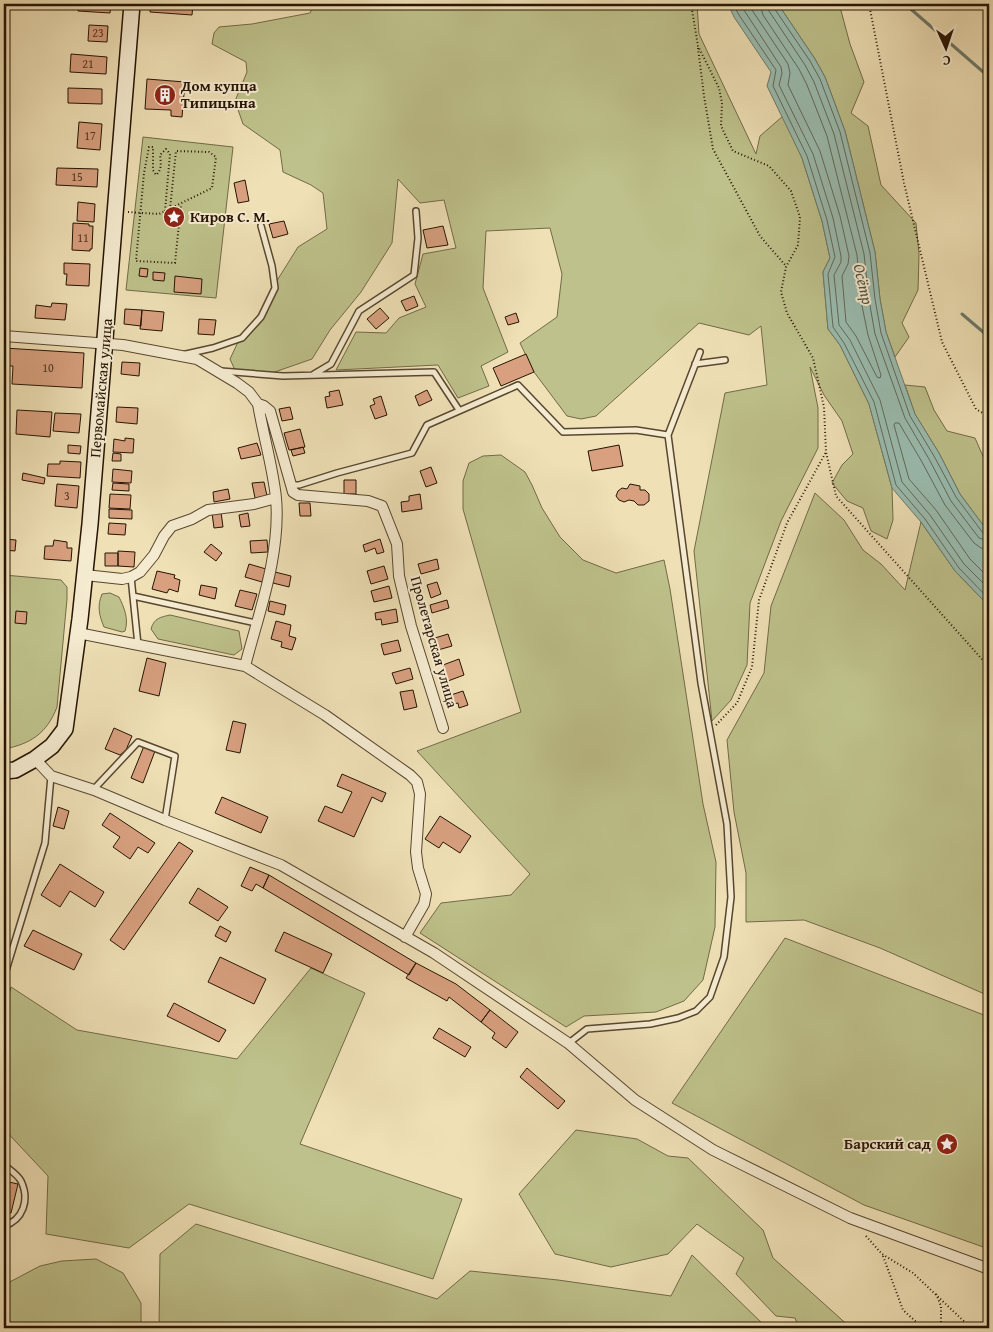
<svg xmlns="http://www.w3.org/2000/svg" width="993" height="1332" viewBox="0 0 993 1332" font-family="'Gentium Book Plus',serif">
  <rect width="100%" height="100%" fill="#efe0b6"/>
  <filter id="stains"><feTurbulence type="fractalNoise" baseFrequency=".004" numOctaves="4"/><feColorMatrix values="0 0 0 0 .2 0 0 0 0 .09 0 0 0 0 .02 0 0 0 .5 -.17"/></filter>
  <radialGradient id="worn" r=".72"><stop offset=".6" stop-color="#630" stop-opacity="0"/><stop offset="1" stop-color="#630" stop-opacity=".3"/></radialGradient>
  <!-- green -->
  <path fill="#bec18b" stroke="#726a47" d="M314 4H697L699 34 756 154 760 136 783 116 802 158 822 221 830 258 823 272 828 329 840 345 869 404 892 488 893 520 887 539 871 531 863 508 847 501 832 483 842 465 853 454 842 421 824 395 810 367 818 408V448L781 521 750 603 747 665 731 700 712 721 694 551 725 393 767 385 761 326 749 335 699 323 596 416 581 419 567 416 534 372 520 343 557 317 562 274 550 228 486 231 483 288 508 352 481 366 489 386 458 398 438 365 336 370 356 332 386 333 399 318 426 307 415 284 423 254 456 248 444 200 420 203 398 179 392 243 361 292 330 330 312 359 269 374 241 373 234 368 230 359 238 342 265 313 278 279 298 247 327 229 323 193 311 185 283 172 280 150 243 124 235 101 247 72 246 62 212 44 214 33 219 27 252 24 310 13Z
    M778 4H838L840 7 850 44 864 82 851 113 868 126 881 185 916 223 919 254 918 290 902 323 909 337 895 357 886 332 880 299 875 252 845 131 825 77 815 59Z
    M143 137 233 147 216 298 126 290Z
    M905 385 925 387 934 410 947 431 975 438 989 470V533L960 494 939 453 915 414Z
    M501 455 525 472 532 485 542 508 560 537 583 560 616 573 664 560 670 589 703 804 716 862 715 927 703 980 684 1001 656 1012 584 1016 566 1027 420 933 441 903 511 895 530 874 417 751 521 712 463 509V481L469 463 483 456Z
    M815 493 844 520 863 550 881 564 905 590 921 522 955 571 989 606V996L880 948 804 920 746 922V873L734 812 727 740 764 673 771 606Z
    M4 575 61 580 67 587V599L57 707C47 733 31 744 4 749Z
    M110 593 119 597C124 607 129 619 125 631L122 632 104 627C99 615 97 606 102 594Z
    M170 615 239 631 242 649 234 655 158 639 151 629C154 618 161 617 170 615Z
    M785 938 989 1017V1249L864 1205 672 1103Z
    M311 968 365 993 300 1144 462 1199 433 1279 189 1204 129 1248 46 1234 48 1176 4 1129V1017L11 987 77 1030 237 1059Z
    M576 1130 637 1139 668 1156 688 1158 763 1230 773 1258 851 1328H799L795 1318 776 1316 736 1274 744 1258 697 1224 668 1254 611 1267 555 1254 519 1194Z
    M196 1224 437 1299 470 1271 558 1280 671 1296 692 1255 767 1328H159L160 1254Z
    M96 1259 123 1273 141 1303V1328H4V1285L40 1266 62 1261Z"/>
  <!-- water -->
  <path fill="#9abdb1" stroke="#6c796b" d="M728 4H778L815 59 825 77 845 131 875 252 880 299 886 332 915 414 939 453 960 494 989 533V606L955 571 921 522 892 488 869 404 840 345 828 329 823 272 830 258 822 221 802 158 767 86 771 72 734 17Z"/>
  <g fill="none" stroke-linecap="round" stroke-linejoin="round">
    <!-- shore -->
    <path stroke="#60685a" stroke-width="1" d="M733 4 739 15 776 70 773 86 807 156 827 220 835 257 828 274 833 327 844 343 874 402 896 485 925 519 959 568 989 599
      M740 4 781 67 782 73 779 85 813 154 833 218 841 256V262L834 275 839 325 850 340 880 400 902 482 930 515 964 564 989 589
      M748 4 788 64 790 73 788 85 820 151 840 216 849 256 848 264 842 276 846 322 856 336 877 377 880 378 881 375 868 335 861 301 857 255 827 136 807 85 799 69 763 15 760 4
      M767 4 769 11 805 65 814 82 834 134 864 254 869 300 875 334 905 418 929 459 951 501 979 538 989 541
      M774 4V8L810 61 820 79 840 132 870 253 875 299 881 333 910 416 934 456 956 497 983 533 989 535
      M989 549 981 548 974 543 945 505 922 462 899 423H895L894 425 909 479 936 510 970 559 989 578"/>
    <!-- stream -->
    <path stroke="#6c796b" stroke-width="3" d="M905 4 989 77
      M962 314 989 337"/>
  </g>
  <!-- building -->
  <path fill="#d8a07f" stroke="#261403" d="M78 4H111L110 13 78 11Z
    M151 4H193L192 15 150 12Z
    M89 25 108 26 107 42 88 41Z
    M71 54 107 57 106 74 70 72Z
    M147 79 185 82 182 117 171 116V110L145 109Z
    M68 88 102 89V104L68 103Z
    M79 122 102 124 100 150 77 148Z
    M57 168 98 169 97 187 56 185Z
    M245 180 249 201 238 203 234 183Z
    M78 202 95 204 94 222 77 221Z
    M284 221 288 234 273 238 269 224Z
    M73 223 89 224V226H93L92 249H90V251L72 250Z
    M443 226 448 245 427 248 423 230Z
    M64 263 90 264 89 286 66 285 67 274H64Z
    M140 268 148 269 147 277 139 276Z
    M153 272 165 273 164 281 153 280Z
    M175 276 202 279 201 294 174 292Z
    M414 296 418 306 406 311 401 301Z
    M52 303 67 304 65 320 35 318 36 305 51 307Z
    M380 308 389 318 376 329 367 319Z
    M125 309 142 310 141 326 124 324Z
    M142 310 164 312 162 331 140 329Z
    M516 313 519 322 508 325 505 317Z
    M199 319 216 320 214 335 198 334Z
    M4 348 84 353 82 388 12 384 13 366H4Z
    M526 354 534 372 501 386 493 368Z
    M122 362 140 363 139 376 121 374Z
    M339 390 343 405 327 408 325 397 330 396 329 392Z
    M427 390 432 400 419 406 415 396Z
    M381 396 387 415 375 419 370 406 375 404 373 399Z
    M117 407 138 408 137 424 116 422Z
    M290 407 293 419 282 421 279 409Z
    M17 410 52 412 50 437 16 434Z
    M55 413 81 414 79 433 53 431Z
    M300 429 305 447 289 450 284 433Z
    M125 438 134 439 133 453 113 452 114 439 125 441Z
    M257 443 261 455 241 459 238 448Z
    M68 445 81 446 80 454 68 453Z
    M619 445 623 466 592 471 588 451Z
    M303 447 305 453 293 456 291 450Z
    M113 453 121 454V461H112Z
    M60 461 81 462 80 478 47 476 48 464H60Z
    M431 467 437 483 426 487 420 471Z
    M113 469 132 471 131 483 112 482Z
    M23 473 45 478 44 484 22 480Z
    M344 480H356V494H344Z
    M264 482 267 496 255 498 252 483Z
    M113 483 129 484V491L112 490Z
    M57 484 79 486 77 508 55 506Z
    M630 484 640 486V490H645L649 494V501L644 505H638L634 501 629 500 624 502 619 500 616 496 618 491 622 488 627 489Z
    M228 489 230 499 214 502 213 492Z
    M110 494 131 495 130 509 109 508Z
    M420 494 422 509 402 512 401 502 409 501V496Z
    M299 503H310L311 516H300Z
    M109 509 132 510V519L109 518Z
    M221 512 223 527 214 528 212 513Z
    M248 513 250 526 241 527 239 515Z
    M109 523 126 524 125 535 108 534Z
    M4 539 16 540 15 551 4 550Z
    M380 539 384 552 377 554 375 548 365 552 363 545Z
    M54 540 67 542V548H72L71 561 44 559 45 546H53Z
    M267 540 268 552 251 553 250 541Z
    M211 544 222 553 216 561 204 552Z
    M118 551 135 552 134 567 118 566Z
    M105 553H118V566H105Z
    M437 559 439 569 421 574 418 564Z
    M249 564 266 569 262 582 245 577Z
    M384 566 388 579 371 584 367 571Z
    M157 571 175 575 174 578 180 580 178 592 169 589 167 593 152 589Z
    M275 572 291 576 289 587 273 583Z
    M437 582 441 594 431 598 427 585Z
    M201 585 217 588 215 599 199 595Z
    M389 586 392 598 374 602 371 591Z
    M240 590 257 594 252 610 235 606Z
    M447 600 449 608 432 613 430 605Z
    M270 601 286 605 284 615 268 611Z
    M396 609 398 622 382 625 381 619 376 620 375 613Z
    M16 611 27 612 26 624 15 623Z
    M276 621 291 625 289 636 296 638 292 650 281 647 282 642 271 639Z
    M448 634 452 646 438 650 435 638Z
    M398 640 401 651 384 655 381 644Z
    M147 658 166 663 159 696 139 691Z
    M459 659 464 675 448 681 443 665Z
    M410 668 413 679 396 684 392 673Z
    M413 690 417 707 404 710 400 692Z
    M463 691 468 705 459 708 458 703 453 704 451 695Z
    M233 721 246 724 240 753 226 750Z
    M114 728 132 736 126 750 120 755 105 749Z
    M144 746 155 751 143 783 131 778Z
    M342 774 386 793 382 802 372 797 354 837 318 821 325 806 342 813 352 792 337 786Z
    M222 797 268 817 261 833 215 813Z
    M58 807 69 811 64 829 53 826Z
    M110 813 155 843 148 853 138 847 130 859 113 847 120 837 102 825Z
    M440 816 471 836 460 853 443 842 439 848 425 839Z
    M179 842 193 851 124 950 110 940Z
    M60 864 104 892 95 907 70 891 60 907 41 895Z
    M250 867 269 875 263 888 256 884 252 891 241 886Z
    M269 875 416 963 409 975 263 888Z
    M198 888 228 907 218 921 189 903Z
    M220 926 231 932 226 942 215 936Z
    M33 930 82 954 74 970 24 946Z
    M284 932 332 954 323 973 275 951Z
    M220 957 266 979 254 1004 208 982Z
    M416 963 456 984 490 1010 481 1022 449 997 447 1001 406 978Z
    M174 1003 226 1030 219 1042 167 1016Z
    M490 1010 518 1032 506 1048 492 1038 495 1033 481 1022Z
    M439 1028 471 1047 465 1057 433 1038Z
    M527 1068 565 1101 558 1109 520 1077Z
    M4 1181 18 1184 11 1213 4 1212Z"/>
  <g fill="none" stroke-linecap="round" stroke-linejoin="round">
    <!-- service casing -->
    <g stroke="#584730" stroke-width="8">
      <path id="service" d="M186 354 213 348 242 338 261 317 275 288 272 266 261 226
        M695 364 725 360
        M221 371 283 376 434 372 459 410
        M314 374 331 364 359 311 414 275 418 238 416 211
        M291 485H299L337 473 412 453 427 425 518 385 563 432 636 430 668 435
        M131 577 138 645
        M133 596 256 623
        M94 789 138 742 175 756 165 820
        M4 977 45 843 51 776
        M569 1043 587 1029 650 1024 678 1018 696 1011 710 997 724 957 731 897 727 824 701 683 668 435 700 352
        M4 1165C9 1169 18 1175 21 1181 30 1200 23 1220 4 1226"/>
    </g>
    <!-- minor casing -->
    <g stroke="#584730" stroke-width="12">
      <path id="minor" d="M4 336 123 345 197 359 237 383 249 392 258 404 264 406 270 411 293 492 298 495 368 501 382 506 397 544 399 576 411 626 443 728
        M85 575 122 579 131 577 140 572 154 555 164 536 172 526 192 519 208 510 254 504 276 498
        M78 633 245 666 325 715 410 775 417 782 420 794 416 852 418 868 426 894 424 904 405 937
        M245 666C259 612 281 554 276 498 273 468 263 434 258 404
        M35 759 51 776 94 790 165 820 281 865 434 953 568 1043 635 1100 713 1150 850 1218 989 1269"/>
    </g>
    <!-- secondary casing -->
    <g stroke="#261403" stroke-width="18">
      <path id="secondary" d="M4 771 15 770 35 759 52 746 65 729 80 619 90 524 132 4"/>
    </g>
    <!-- path -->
    <path stroke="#261403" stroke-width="2" stroke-dasharray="1 2.5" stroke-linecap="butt" d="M691 4 698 46 719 88 722 103 721 126 733 151 769 166 791 191 800 217 798 245 786 267 781 292 787 313 813 358 824 407 826 452 836 496 989 667
      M869 4 904 183 942 342 976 409 989 417
      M698 48 704 96 713 149 760 236 786 266
      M165 211 170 154 166 149 160 155C161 163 162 170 156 175L153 170V147H149L144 173 136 261 175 263 181 204
      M128 212 159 214 212 188 216 157 209 152 176 151 170 209
      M716 725 737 703 752 667 759 600 787 523 826 452
      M866 1236 882 1254 913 1273 971 1328
      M883 1256 903 1310 923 1328
      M936 1294 941 1306V1328"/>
    <!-- service -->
    <use href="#service" stroke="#f5ebd0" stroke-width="5"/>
    <!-- minor -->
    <use href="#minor" stroke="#f5ebd0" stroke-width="10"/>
    <!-- secondary -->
    <use href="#secondary" stroke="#f5ebd0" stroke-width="15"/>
  </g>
  <!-- icons -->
  <defs>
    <g id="building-disc" transform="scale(1.125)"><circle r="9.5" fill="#8f2418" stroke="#f5ebd0"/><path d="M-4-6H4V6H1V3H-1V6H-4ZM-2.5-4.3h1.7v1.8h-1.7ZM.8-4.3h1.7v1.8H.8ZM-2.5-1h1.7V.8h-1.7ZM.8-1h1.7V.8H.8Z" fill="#fff"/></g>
    <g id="sight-disc" transform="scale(1.125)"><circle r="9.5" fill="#8f2418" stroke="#f5ebd0"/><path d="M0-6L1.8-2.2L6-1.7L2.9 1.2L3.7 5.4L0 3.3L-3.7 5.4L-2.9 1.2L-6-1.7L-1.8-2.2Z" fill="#fff"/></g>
  </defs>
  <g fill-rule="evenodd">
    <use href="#building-disc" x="165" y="95"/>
    <use href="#sight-disc" x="174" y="217"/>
    <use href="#sight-disc" x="947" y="1144"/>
  </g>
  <g text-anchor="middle" stroke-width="4" stroke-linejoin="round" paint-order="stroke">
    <!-- number labels -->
    <g font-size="12" fill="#523722">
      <text x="98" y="37">23</text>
      <text x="88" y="68">21</text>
      <text x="90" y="140">17</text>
      <text x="77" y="181">15</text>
      <text x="83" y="242">11</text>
      <text x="48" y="372">10</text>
      <text x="67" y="500">3</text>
    </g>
    <!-- poi labels -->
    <g font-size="15" font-weight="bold" fill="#261403" stroke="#f5ebd0" text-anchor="start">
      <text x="181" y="91">Дом купца<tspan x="181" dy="17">Типицына</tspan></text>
      <text x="190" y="222">Киров С. М.</text>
      <text x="931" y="1149" text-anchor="end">Барский сад</text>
    </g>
    <!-- street labels -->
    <g font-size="15" fill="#261403" stroke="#f5ebd0">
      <text transform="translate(101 388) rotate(-85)" y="5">Первомайская улица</text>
      <text transform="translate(434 642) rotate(74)" y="5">Пролетарская улица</text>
    </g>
    <!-- water labels -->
    <g font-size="16" font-style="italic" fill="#4f4f40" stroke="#f5ebd0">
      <text transform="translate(864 284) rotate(77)" y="6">Осётр</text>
    </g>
  </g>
  <!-- margin -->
  <rect width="993" height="1332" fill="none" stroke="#efe0b6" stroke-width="20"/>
  <rect x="5" y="5" width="983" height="1322" fill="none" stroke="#261403" stroke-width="2.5"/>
  <rect x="10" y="10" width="973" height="1312" fill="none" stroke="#261403"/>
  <!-- north arrow -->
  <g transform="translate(946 48) rotate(177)" stroke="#f5ebd0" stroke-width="4" paint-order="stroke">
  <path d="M0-4L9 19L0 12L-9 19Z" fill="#261403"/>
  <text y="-8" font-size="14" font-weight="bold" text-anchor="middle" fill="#261403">С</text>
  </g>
  <rect width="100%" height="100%" filter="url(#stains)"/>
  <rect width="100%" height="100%" fill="url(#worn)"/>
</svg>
